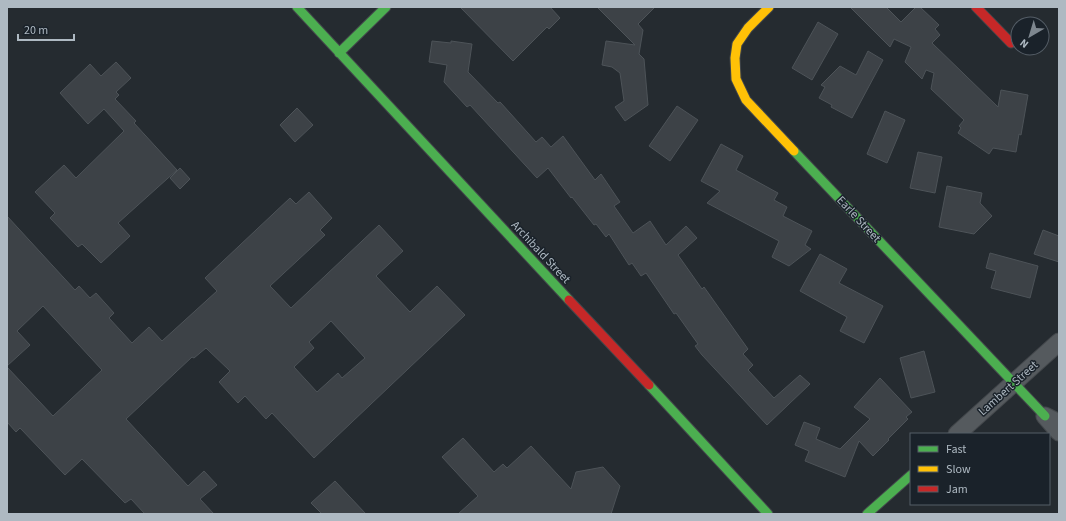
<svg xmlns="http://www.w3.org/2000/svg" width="1066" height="521" viewBox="0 0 1066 521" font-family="'Source Sans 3',sans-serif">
  <rect width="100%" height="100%" fill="#252b30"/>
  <!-- building -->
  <path fill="#3d4247" stroke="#4d5358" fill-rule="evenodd" d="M460 7H550L560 18 549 29 547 27 513 61Z
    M597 7H655L638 24 643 30 639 54 644 59 648 105 625 121 615 107 624 101 620 73 612 67 602 65 606 41 635 45Z
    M850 7H886L901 22 916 7H920L939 25 935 29 940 35 932 43 998 107 1001 90 1028 95 1021 135 1019 134 1016 152 993 148 989 154 958 133 961 128 959 126 964 120 931 89 934 73 926 70 922 79 905 62 911 47 894 39 890 47Z
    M818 22 838 34 812 80 792 68Z
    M432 41 451 43V41L472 44 468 72 498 103 500 102 501 103 536 142 542 137 551 147 563 136 595 180 601 174 620 202 614 206 633 233 650 221 666 245 686 226 697 238 678 255 702 289 704 287 748 349 743 354 753 365 748 370 774 398 800 375 810 384 767 425 702 355 695 346 698 344 676 313 674 314 646 273 641 276 632 263 629 265 609 234 606 237 596 224 594 225 572 197 571 198 548 168 537 178 470 105 467 107 444 82 447 65 429 62Z
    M868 51 883 60 852 118 831 107 832 105 819 98 825 87 821 85 840 66 856 75Z
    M116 62 131 78 116 92 119 95 115 99 136 121 134 123 177 170 118 223 130 236 101 263 82 244 78 247 50 218 55 213 35 192 64 165 76 178 124 131 104 109 88 124 60 93 90 64 101 76Z
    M677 106 698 120 670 161 649 146Z
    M297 108 313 125 295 142 280 125Z
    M885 111 905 120 887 163 867 154Z
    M721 144 743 156 736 170 778 193 774 200 787 207 783 216 812 231 805 245 811 249 789 266 772 257 779 241 707 203 720 191 701 181Z
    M918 152 942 157 935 193 910 188Z
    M180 168 190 179 180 189 170 178Z
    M947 186 982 193 980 203 992 216 974 234 939 227Z
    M309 192 332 218 320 230 325 235 270 286 291 308 379 225 403 251 376 276 410 312 437 286 465 315 314 458 272 413 266 419 245 396 238 403 219 382 230 371 206 348 194 358 192 357 126 419 188 486 204 471 217 485 200 499 214 514H145L131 499 125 503 82 459 65 475 20 428 16 432 7 422V367L53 416 102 370 43 306 17 331 30 345 7 366V216L75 290 79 286 90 298 96 293 114 313 109 318 132 343 149 327 162 341 217 291 205 278 290 198 296 204ZM331 321 365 358 342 378 338 373 317 392 294 367 314 348 309 342Z
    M1043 230 1059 236V262L1034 254Z
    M990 253 1038 266 1030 298 991 288 996 271 986 268Z
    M820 254 847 269 839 283 883 306 864 343 840 331 847 317 800 291Z
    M924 351 935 392 911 398 900 358Z
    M880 378 912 412 906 417 908 419 888 439 889 440 873 456 859 441 845 477 805 461 809 451 795 445 804 422 820 428 816 439 840 449 870 419 854 407Z
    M463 438 494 472 503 464 507 468 531 446 571 489 576 472 603 467 620 486 611 514H458L478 496 442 457Z
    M335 481 349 496 366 514H322L311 503Z"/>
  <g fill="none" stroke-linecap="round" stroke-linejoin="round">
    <!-- street casing -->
    <g stroke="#43474b" stroke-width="19">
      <path id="street" d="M1059 423 1045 416 1059 432
        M957 434 1059 342"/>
    </g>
    <!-- fast casing -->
    <g stroke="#43474b" stroke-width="11">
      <path id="fast" d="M297 7 569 300
        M339 53 386 7
        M794 151 1045 416
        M649 385 768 514
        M867 514 911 475"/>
    </g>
    <!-- slow casing -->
    <g stroke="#43474b" stroke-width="11">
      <path id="slow" d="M769 7 748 28 737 44 735 58 736 79 746 100 794 151"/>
    </g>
    <!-- jam casing -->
    <g stroke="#43474b" stroke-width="11">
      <path id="jam" d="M976 7 1011 43
        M569 300 649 385"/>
    </g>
    <!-- street -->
    <use href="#street" stroke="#555a5e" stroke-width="17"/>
    <!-- fast -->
    <use href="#fast" stroke="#4caf50" stroke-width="9"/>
    <!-- slow -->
    <use href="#slow" stroke="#ffc107" stroke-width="9"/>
    <!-- jam -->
    <use href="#jam" stroke="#c62828" stroke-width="9"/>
  </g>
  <g text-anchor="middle" stroke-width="3" stroke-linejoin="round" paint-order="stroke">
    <!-- street labels -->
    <g font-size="12" fill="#aeb9c2" stroke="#1a222a">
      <text transform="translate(859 219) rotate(47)" y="4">Earle Street</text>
      <text transform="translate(541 252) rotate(47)" y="4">Archibald Street</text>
      <text transform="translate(1008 388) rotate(-42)" y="4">Lambert Street</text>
    </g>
  </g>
  <!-- border -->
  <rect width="1066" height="521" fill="none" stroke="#aeb9c2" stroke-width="16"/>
  <!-- legend -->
  <rect x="910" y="433" width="140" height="72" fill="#1a222a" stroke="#555e67"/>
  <rect x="918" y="446" width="20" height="6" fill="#4caf50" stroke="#555e67"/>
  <text x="946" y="453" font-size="12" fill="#aeb9c2">Fast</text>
  <rect x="918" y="466" width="20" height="6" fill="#ffc107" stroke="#555e67"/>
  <text x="946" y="473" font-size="12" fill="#aeb9c2">Slow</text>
  <rect x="918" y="486" width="20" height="6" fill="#c62828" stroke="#555e67"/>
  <text x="946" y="493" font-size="12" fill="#aeb9c2">Jam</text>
  <!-- north arrow -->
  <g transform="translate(1030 36) rotate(218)"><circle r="19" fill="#1a222a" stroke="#555e67"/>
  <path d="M0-3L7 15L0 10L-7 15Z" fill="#7e878f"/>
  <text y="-6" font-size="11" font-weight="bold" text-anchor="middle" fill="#aeb9c2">N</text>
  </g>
  <!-- scale -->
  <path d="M18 34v6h56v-6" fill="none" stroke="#aeb9c2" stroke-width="2"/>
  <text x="24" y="34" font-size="12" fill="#aeb9c2" stroke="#1a222a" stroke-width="3" paint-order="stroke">20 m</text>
</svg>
